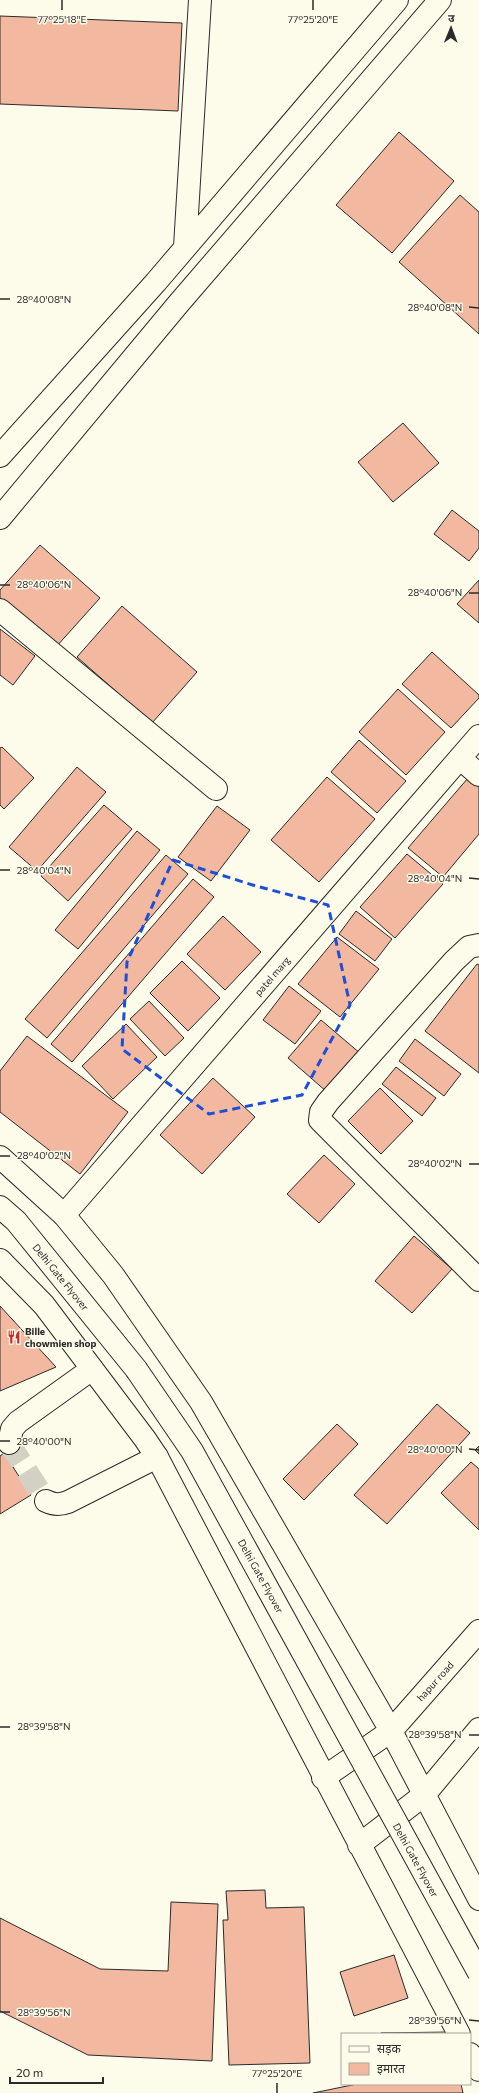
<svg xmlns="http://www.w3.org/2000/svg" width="479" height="2093" viewBox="0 0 479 2093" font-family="Commissioner,'Noto Sans Devanagari',sans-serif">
  <rect width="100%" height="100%" fill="#fdfbea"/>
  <!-- building -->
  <path fill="#f2b8a0" stroke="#2b2b2b" d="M0 16 182 23 178 111 0 104Z
    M399 132 454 181 392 253 336 205Z
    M460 195 479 212V334L399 262Z
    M403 423 439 463 393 502 358 462Z
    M452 510 479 531V548L469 561 434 534Z
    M40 545 100 598 56 647 0 598V590Z
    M479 580V623L457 604Z
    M122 606 197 672 152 723 77 657Z
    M0 629 35 656 13 685 0 675Z
    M432 652 479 695V698L451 728 402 684Z
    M398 689 445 732 406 775 359 732Z
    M359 740 406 781 377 813 331 772Z
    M2 747 34 778 4 809 0 805V748Z
    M77 767 106 792 37 871 9 847Z
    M327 777 375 819 319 882 271 840Z
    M468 778 479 787V834L443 877 408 848Z
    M104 805 132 829 68 901 41 876Z
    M217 806 250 830 211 881 178 857Z
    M137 831 160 850 78 949 55 930Z
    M407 854 443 884 395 938 360 907Z
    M166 855 188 874 47 1038 25 1019Z
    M193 879 214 897 72 1062 51 1044Z
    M356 911 392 939 375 961 339 934Z
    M223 916 261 952 225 990 187 954Z
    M337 937 379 969 340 1017 298 984Z
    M182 961 220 998 188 1031 150 993Z
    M477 964 479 965V1073L425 1031Z
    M289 986 321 1011 295 1044 263 1020Z
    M149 1001 184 1038 165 1056 130 1019Z
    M321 1020 361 1054 327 1092 288 1058Z
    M126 1024 157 1057 113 1099 82 1066Z
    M27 1036 128 1112 80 1174 0 1112V1071Z
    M415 1039 461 1074 444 1096 399 1061Z
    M396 1067 436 1098 422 1116 382 1084Z
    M213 1078 255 1117 202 1174 160 1135Z
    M380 1088 413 1121 381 1154 348 1121Z
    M324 1155 355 1184 319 1223 287 1194Z
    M414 1236 452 1269 412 1313 375 1281Z
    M0 1306 56 1367 0 1391Z
    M437 1404 470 1433 387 1524 354 1495Z
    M337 1424 358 1444 304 1500 283 1479Z
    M479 1446V1454L475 1450Z
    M4 1453 31 1495 0 1514V1456Z
    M471 1462 479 1469V1530L441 1493Z
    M265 1890 266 1908 304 1907 310 2063 229 2065 223 1920H228L226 1891Z
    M171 1902 218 1904 212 2061 88 2055 0 2011V1918L100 1969 168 1971Z
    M394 1955 408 1998 354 2016 340 1972Z
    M448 2032V2034L381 2033Z
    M357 2084H461L463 2093H313Z"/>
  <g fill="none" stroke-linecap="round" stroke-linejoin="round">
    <!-- minor-tunnel -->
    <path stroke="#d3d1c4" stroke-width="22" stroke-dasharray="22 11" stroke-linecap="butt" d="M9 1443 46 1501"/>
    <!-- minor casing -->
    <g stroke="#2b2b2b" stroke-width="24">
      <path id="minor" d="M185 247 200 0
        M0 456 156 282 397 0
        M0 518 179 303 440 0
        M0 610 216 789
        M460 758 479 775
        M479 945 469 947 454 961 328 1102 321 1112 320 1120 479 1280
        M64 1215 479 736
        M9 1443 12 1429 18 1422 92 1369
        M46 1501C54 1505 60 1505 68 1502L157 1457"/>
    </g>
    <!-- major casing -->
    <g stroke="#2b2b2b" stroke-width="24">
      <path id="major" d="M0 1157 64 1215 113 1275 201 1402 391 1731 479 1899
        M0 1260 44 1305 145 1439 157 1457 459 2034
        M323 1778 391 1731 479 1631
        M359 1845 424 1795 479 1729
        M470 2054 479 2070"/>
    </g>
    <!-- highway casing -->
    <g stroke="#2b2b2b" stroke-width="24">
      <path id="highway" d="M0 1207 16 1221 136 1369"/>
    </g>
    <!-- minor -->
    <use href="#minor" stroke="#fdfbea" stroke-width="22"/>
    <!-- major -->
    <use href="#major" stroke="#fdfbea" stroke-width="22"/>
    <!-- highway -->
    <use href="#highway" stroke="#fdfbea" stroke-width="22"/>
    <!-- highway-bridge casing -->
    <g stroke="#2b2b2b" stroke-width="24" stroke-linecap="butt">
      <path id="highway-bridge" d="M136 1369 192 1451 479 1973"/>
    </g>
    <!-- highway-bridge -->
    <use href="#highway-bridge" stroke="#fdfbea" stroke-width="22"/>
  </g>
  <!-- marked area -->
  <path fill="none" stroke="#1d4ed8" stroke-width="3" stroke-dasharray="8 5" stroke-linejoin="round" d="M173 860 256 886 328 905 350 1005 302 1095 209 1114 122 1049 127 962Z"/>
  <!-- ticks -->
  <path fill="none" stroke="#2b2b2b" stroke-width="1.5" d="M62 10V0M313 10V0M0 299H10M469 307 479 308M0 585H10M469 593H479M0 870H10M469 878 479 879M0 1156H10M469 1164H479M0 1441H10M469 1449 479 1450M0 1727H10M469 1735H479M0 2012H10M469 2020 479 2021M277 2093V2083"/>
  <!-- icons -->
  <defs>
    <g id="restaurant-bare" transform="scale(1.08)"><path d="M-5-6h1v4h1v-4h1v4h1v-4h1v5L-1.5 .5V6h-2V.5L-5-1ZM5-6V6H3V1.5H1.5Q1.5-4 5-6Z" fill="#c62828" stroke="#fdfbea" stroke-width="2.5" paint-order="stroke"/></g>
  </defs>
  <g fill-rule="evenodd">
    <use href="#restaurant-bare" x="14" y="1337"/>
  </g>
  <g text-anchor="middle" stroke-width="3" stroke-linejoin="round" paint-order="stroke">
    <!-- street labels -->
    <g font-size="10" fill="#2b2b2b" stroke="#fdfbea">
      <text transform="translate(272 976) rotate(-49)" y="4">patel marg</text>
      <text transform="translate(61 1277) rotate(51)" y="4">Delhi Gate Flyover</text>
      <text transform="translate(261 1576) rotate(61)" y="4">Delhi Gate Flyover</text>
      <text transform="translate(435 1681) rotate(-48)" y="4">hapur road</text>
      <text transform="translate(416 1860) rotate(61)" y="4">Delhi Gate Flyover</text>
    </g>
    <!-- poi labels -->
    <g font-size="10" font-weight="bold" fill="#2b2b2b" stroke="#fdfbea" text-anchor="start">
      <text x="25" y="1335">Bille<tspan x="25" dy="12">chowmien shop</tspan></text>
    </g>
  </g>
  <g font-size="10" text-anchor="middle" fill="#2b2b2b" stroke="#fdfbea" stroke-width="3" stroke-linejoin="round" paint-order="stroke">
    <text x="62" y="23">77°25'18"E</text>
    <text x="313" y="23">77°25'20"E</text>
    <text x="44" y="303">28°40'08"N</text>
    <text x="435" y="311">28°40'08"N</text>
    <text x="44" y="588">28°40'06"N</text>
    <text x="435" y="596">28°40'06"N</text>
    <text x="44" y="874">28°40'04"N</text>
    <text x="435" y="882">28°40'04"N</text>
    <text x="44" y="1159">28°40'02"N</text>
    <text x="435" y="1167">28°40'02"N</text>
    <text x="44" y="1445">28°40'00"N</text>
    <text x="435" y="1453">28°40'00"N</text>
    <text x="44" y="1730">28°39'58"N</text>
    <text x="435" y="1738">28°39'58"N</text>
    <text x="44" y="2016">28°39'56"N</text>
    <text x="435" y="2024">28°39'56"N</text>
    <text x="277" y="2077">77°25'20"E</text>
  </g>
  <!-- legend -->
  <rect x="341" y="2033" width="130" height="52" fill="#fdfbea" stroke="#a9a89e"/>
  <rect x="349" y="2046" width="20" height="6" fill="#fdfbea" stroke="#a9a89e"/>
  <text x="377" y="2053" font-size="12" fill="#2b2b2b">सड़क</text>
  <rect x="349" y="2063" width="20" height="12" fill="#f2b8a0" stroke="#a9a89e"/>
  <text x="377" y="2073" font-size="12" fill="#2b2b2b">इमारत</text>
  <!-- north arrow -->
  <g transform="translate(451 28) rotate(1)" stroke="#fdfbea" stroke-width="3" paint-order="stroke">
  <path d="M0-3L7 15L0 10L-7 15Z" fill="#2b2b2b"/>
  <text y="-6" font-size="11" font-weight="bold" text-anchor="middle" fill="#2b2b2b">उ</text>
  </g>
  <!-- scale -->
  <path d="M10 2077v6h93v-6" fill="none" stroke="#2b2b2b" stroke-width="2"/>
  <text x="16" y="2077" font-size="12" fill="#2b2b2b" stroke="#fdfbea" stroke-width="3" paint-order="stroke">20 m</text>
</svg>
